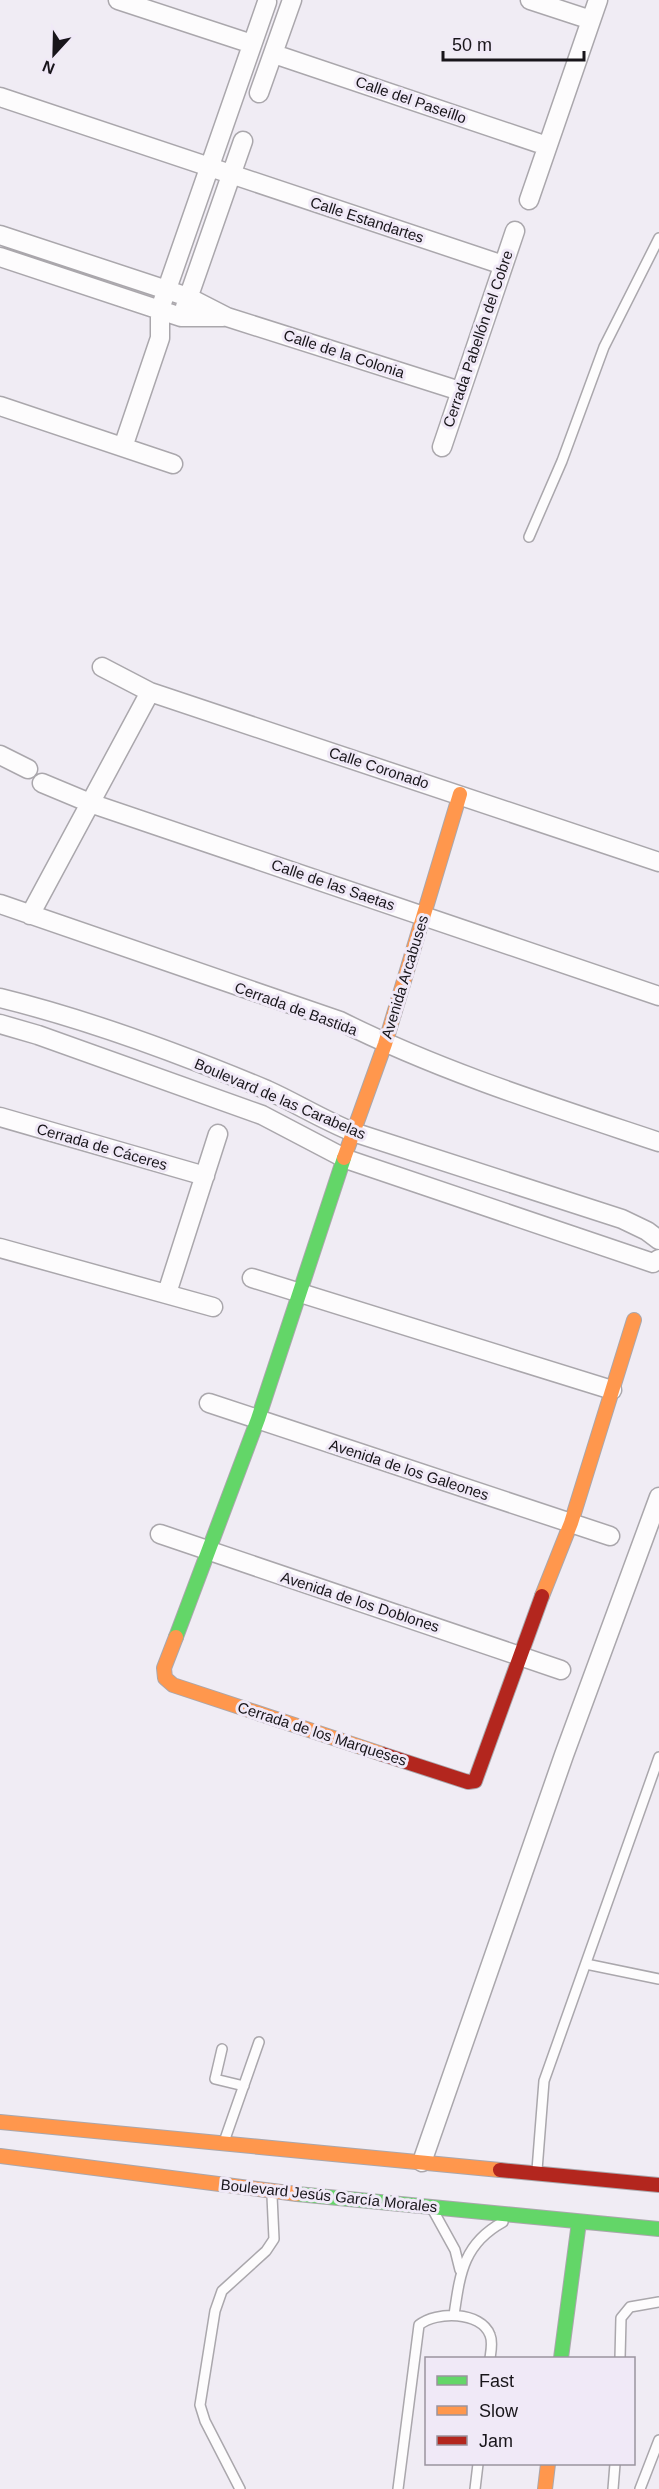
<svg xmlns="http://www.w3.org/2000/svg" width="659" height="2489" viewBox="0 0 659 2489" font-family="Arial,sans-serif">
  <rect width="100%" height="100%" fill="#f0ecf4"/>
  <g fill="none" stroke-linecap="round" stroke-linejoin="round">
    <!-- lane casing -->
    <g stroke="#aaa7ac" stroke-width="12">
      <path id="lane" d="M529 537 562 461 604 347 659 238
        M586 1964 659 1979
        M222 2049 215 2079 244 2086
        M225 2139 259 2042
        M537 2170 544 2081 659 1757
        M434 2212 455 2250 460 2270
        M454 2315C460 2274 463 2244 503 2222
        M620 2358 621 2318 630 2307 659 2302
        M240 2489 205 2421 200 2405 215 2311 222 2291 266 2251 274 2239 272 2196
        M398 2489 419 2325C436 2311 481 2311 490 2335 493 2342 491 2351 490 2358
        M475 2489 478 2464
        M613 2489 615 2464
        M640 2489 659 2440"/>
    </g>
    <!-- street casing -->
    <g stroke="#aaa7ac" stroke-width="21">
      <path id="street" d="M118 0 252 44
        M530 0 591 20
        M274 54 547 146
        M259 93 292 0
        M0 97 503 265
        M529 200 598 0
        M0 235 188 297 227 317 460 391
        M0 257 181 317H223
        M185 307 243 141
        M0 406 173 464
        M123 447 160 338V309L267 2
        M442 447 515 231
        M102 667 150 692 659 862
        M0 755 28 769
        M42 783 90 803 659 996
        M0 904 340 1021C442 1072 551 1106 659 1142
        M30 915 150 692
        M0 998C90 1020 181 1054 267 1090 296 1103 323 1120 353 1132L622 1219 647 1231 659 1240
        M0 1024 38 1035 262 1115 346 1159 653 1263 659 1259
        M0 1117 205 1176
        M0 1248 213 1307
        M252 1278 612 1390
        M167 1293 218 1134
        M209 1403 610 1536
        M160 1534 561 1670
        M422 2162 564 1755 659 1497"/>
    </g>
    <!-- fast casing -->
    <g stroke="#aaa7ac" stroke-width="16">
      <path id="fast" d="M176 1637 258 1419 344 1158
        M297 2194 659 2229
        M561 2358 579 2222"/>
    </g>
    <!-- slow casing -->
    <g stroke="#aaa7ac" stroke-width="16">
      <path id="slow" d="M344 1158 385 1044 460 794
        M542 1596 571 1523 634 1320
        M176 1637 164 1668 165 1678 173 1685 382 1754
        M0 2122 500 2170
        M0 2156 297 2194
        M545 2489 548 2464"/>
    </g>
    <!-- jam casing -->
    <g stroke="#aaa7ac" stroke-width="16">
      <path id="jam" d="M382 1754 468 1782 475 1781 542 1596
        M500 2170 659 2185"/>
    </g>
    <!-- lane -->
    <use href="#lane" stroke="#fdfcfd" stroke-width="9"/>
    <!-- street -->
    <use href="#street" stroke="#fdfcfd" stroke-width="18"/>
    <!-- fast -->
    <use href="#fast" stroke="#63d668" stroke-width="14"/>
    <!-- slow -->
    <use href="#slow" stroke="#ff974d" stroke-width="14"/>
    <!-- jam -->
    <use href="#jam" stroke="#b3261e" stroke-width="14"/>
  </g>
  <g text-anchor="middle" stroke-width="6" stroke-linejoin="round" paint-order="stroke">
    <!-- street labels -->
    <g font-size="15" fill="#18151a" stroke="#f0e9f7">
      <text transform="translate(411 100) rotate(19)" y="5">Calle del Paseíllo</text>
      <text transform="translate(367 220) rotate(18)" y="5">Calle Estandartes</text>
      <text transform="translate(478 339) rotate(-71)" y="5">Cerrada Pabellón del Cobre</text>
      <text transform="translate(344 354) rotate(18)" y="5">Calle de la Colonia</text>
      <text transform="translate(379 768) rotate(18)" y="5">Calle Coronado</text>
      <text transform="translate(333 885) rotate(19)" y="5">Calle de las Saetas</text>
      <text transform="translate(405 977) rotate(-73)" y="5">Avenida Arcabuses</text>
      <text transform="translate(296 1009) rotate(20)" y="5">Cerrada de Bastida</text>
      <text transform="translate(280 1099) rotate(23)" y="5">Boulevard de las Carabelas</text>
      <text transform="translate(102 1147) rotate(16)" y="5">Cerrada de Cáceres</text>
      <text transform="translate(409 1470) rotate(18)" y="5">Avenida de los Galeones</text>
      <text transform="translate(360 1602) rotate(18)" y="5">Avenida de los Doblones</text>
      <text transform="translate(322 1734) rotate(18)" y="5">Cerrada de los Marqueses</text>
      <text transform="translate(329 2196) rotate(6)" y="5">Boulevard Jesús García Morales</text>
    </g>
  </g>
  <!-- legend -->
  <rect x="425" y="2357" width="210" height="108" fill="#f0e9f7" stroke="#9a949f" stroke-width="1.5"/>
  <rect x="437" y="2376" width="30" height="9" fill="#63d668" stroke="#9a949f" stroke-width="1.5"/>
  <text x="479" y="2387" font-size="18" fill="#18151a">Fast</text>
  <rect x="437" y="2406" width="30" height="9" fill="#ff974d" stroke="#9a949f" stroke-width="1.5"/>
  <text x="479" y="2417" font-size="18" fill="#18151a">Slow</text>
  <rect x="437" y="2436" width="30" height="9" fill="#b3261e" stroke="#9a949f" stroke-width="1.5"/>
  <text x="479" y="2447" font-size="18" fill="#18151a">Jam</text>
  <!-- north arrow -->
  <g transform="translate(54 54) rotate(202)" stroke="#f0e9f7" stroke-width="4.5" paint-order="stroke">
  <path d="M0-4.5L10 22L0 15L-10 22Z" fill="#18151a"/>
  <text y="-9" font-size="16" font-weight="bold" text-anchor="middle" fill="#18151a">N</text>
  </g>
  <!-- scale -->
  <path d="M443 51v9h141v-9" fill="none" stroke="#18151a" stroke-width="3"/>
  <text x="452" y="51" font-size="18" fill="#18151a" stroke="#f0e9f7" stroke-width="4.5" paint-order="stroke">50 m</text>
</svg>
